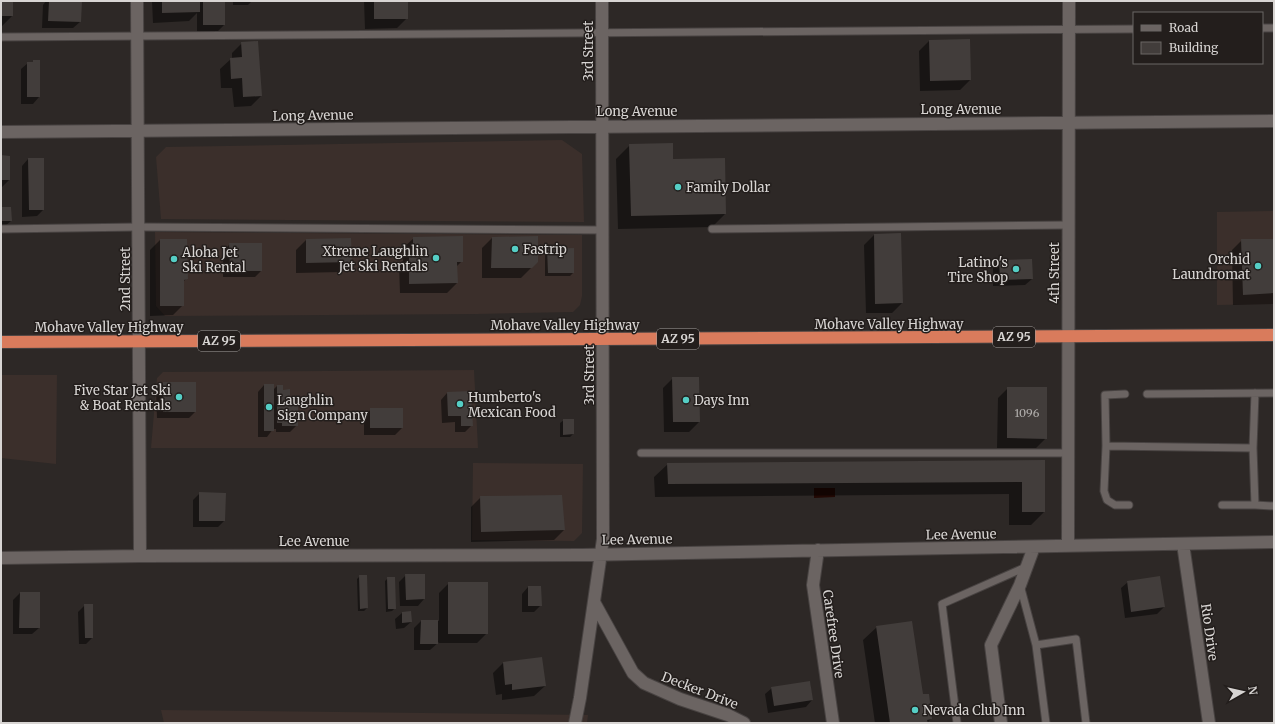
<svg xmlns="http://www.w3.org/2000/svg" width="1275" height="724" viewBox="0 0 1275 724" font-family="Merriweather,serif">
  <rect width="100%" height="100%" fill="#2d2826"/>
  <!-- built -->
  <path fill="#3b2f2b" d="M562 140 582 154 584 222 161 219 156 157 166 147Z
    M1274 211V304L1217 305V212Z
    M155 232 582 235V296L580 305 573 312 476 314 165 316 156 306Z
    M474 370 478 448H151L157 378 163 372Z
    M1 375H57L56 464 1 458Z
    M473 463 583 464 582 533 574 541 472 540Z
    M161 710 588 715 587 723H164Z"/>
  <!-- water -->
  <path fill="#220803" d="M814 488H835V497L814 498Z"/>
  <!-- shadow -->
  <path fill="#0007" d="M1 1H12V16L1 27Z
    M46 1H81L80 22 73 28H42L43 5Z
    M152 1H224V25L217 32H197V13L189 21 153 23Z
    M233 1H252L248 5H233Z
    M364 1H407V18L397 28 365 29Z
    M929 41 970 80 960 90 920 91 919 51Z
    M242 43 261 96 251 106 234 107 232 88H221L220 69 232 58V53Z
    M39 61V97L33 104H21V69L28 63Z
    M630 145 672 160 725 214 712 227 618 229 616 159Z
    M1 156 9 180 2 187 1 186Z
    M28 159 43 210 37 216 22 217V166Z
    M1 208 11 221 4 227H1Z
    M874 235 902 303 892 313H866L864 245Z
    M414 238 462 261 456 267 457 283 447 293H400L399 265 403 261V248Z
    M492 238 537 262 521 278H482V248Z
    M350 239 351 262 341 272 296 273V250L306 240Z
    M160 240H186L187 278 183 282V305L173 315 150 316V250Z
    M1242 240H1274V304L1233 305 1232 250Z
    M230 244 261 271 255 277H223V251Z
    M548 250 573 273 570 276H545V253Z
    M999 261 1032 279 1025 285 993 286V267Z
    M673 378 699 422 689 432H664L663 388Z
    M163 383 195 412 189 418H157L156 390Z
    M264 385 273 390 277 386 289 397 297 425 290 432H276V429H273L267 437H258V392Z
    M1008 388 1046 438 1036 448H997L998 398Z
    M447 393 472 425 465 432H455V422L442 423 441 400Z
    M371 409H402V428L395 435H364V416Z
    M564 420 573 434 570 437H560V423Z
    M1044 461V512L1031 525H1009V494L655 497 654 477 668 464Z
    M200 493 224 521 218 527H193V500Z
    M481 497 564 530 554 540 471 542V507Z
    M406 575H424V599L418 606H400L399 582Z
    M360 576 367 608 364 611H358L357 579Z
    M388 578 395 608 392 611 386 612 385 581Z
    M1128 582 1164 607 1157 614 1125 618 1121 588Z
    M449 583 487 633 477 643H439V642L430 650H414V628L421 621H439V593Z
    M528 587 541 605 534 612H522V594Z
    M20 593 39 594V628L32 634H13V600Z
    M85 605 92 638 86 644H79L78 612Z
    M402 613 411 622 404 628 396 629 395 619Z
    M877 627 922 696 931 719 927 723H875L863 640Z
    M503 663 545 686 534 696 502 700V694L496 695 493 673Z
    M810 682 812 700 806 707 768 713 765 694 772 688Z"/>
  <!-- building -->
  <path fill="#423d3b" d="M1 1H13V16H1Z
    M49 1H82L81 22 48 21Z
    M162 1H200V12L162 13Z
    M203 1H225V25H203Z
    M374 1H408V19H374Z
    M970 39 971 80 930 81 929 40Z
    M258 41 262 96 243 97 242 78 231 79 230 58 242 57 241 42Z
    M33 60H40V97H27V62H33Z
    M673 143V159L725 158 726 214 631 216 629 144Z
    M1 155 10 156V180H1Z
    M28 158H44V210H29Z
    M1 207H11L12 221H1Z
    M901 233 903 303 875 304 874 234Z
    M463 236V262H457L458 283 409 284V254H413V237Z
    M538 236V262L532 268H491L492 237Z
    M351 238 352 262 306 263V239Z
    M160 239H187L188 279 184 280V306H160Z
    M1241 239H1274V293L1243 295Z
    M229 243H262V271H230Z
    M574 248V273H548L547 249Z
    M1032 259 1033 279 1000 280 999 260Z
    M672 377H699L700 422H673Z
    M163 382H196V412H163Z
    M264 384H274V431H264Z
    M277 385H283V390L290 389V396H298V426H282V423H277Z
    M1007 387H1047V439L1007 438Z
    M471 391 473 426H461V416H448L447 392Z
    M370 408H403V428H370Z
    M563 419H574V434L563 435Z
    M1045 460V512H1022V482L668 484 667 463Z
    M199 492 226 493 225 521H199Z
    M562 495 565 530 481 532 480 496Z
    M405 574H425V599L406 600Z
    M359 575H367L368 608 360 609Z
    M1160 576 1165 607 1131 612 1127 581Z
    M387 577H395L396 609H388Z
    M448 582H488V634H448Z
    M528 586H541L542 606H528Z
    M20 592H40V628H19Z
    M84 604H93V638H85Z
    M411 611 412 622 402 623V612Z
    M421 620H438V644H420Z
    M912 621 923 694H929L932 719 927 720 928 723H890L876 626Z
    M542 657 546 686 512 690V684L505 685 503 662Z
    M810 681 813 700 774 706 771 687Z"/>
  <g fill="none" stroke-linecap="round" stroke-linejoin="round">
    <!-- lane casing -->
    <g stroke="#484342" stroke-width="9">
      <path id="lane" d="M1262 28H1274
        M1 37 1134 29
        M1 229 138 227 603 230
        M712 229 1068 225
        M1125 394 1105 395 1106 446 1104 491 1107 500 1115 505H1129
        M1147 394 1274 393
        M1106 446 1253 448 1255 505 1274 506
        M1253 448 1255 393
        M641 453H1068
        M1222 505H1255
        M1020 585 1036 645 1046 723
        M1036 645 1076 639 1086 723
        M957 723 942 604 1026 567"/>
    </g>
    <!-- street casing -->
    <g stroke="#484342" stroke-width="14">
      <path id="street" d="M137 1 140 556
        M1 132 1274 121
        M1183 544 1209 723
        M1068 546 1069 1
        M818 550 813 585 833 723
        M1 558 140 556 581 555 1274 542
        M594 602 633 673 644 683 680 699 728 715 744 723
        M575 723 580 698 603 539 602 1
        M1001 723 991 645 1020 585 1034 547"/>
    </g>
    <!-- highway casing -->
    <g stroke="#484342" stroke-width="14">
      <path id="highway" d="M1 342C425 339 850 339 1274 335"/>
    </g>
    <!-- lane -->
    <use href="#lane" stroke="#6b6462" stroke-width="7"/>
    <!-- street -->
    <use href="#street" stroke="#6b6462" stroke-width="12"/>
    <!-- highway -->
    <use href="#highway" stroke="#d97b5c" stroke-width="12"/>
  </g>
  <!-- markers -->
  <g fill="#55cec5" stroke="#231e1c" stroke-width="1.5">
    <circle cx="678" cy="187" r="4"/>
    <circle cx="515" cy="249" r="4"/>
    <circle cx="436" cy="258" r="4"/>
    <circle cx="174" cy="259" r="4"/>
    <circle cx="1258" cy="266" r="4"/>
    <circle cx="1016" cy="269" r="4"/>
    <circle cx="179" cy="397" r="4"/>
    <circle cx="686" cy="400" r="4"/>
    <circle cx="460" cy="404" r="4"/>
    <circle cx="269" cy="407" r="4"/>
    <circle cx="915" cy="710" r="4"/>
  </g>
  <g text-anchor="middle" stroke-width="3" stroke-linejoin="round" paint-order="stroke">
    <!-- number labels -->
    <g font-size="11" fill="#b2afad">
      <text x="1027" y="417">1096</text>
    </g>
    <!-- shield labels -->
    <g fill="#231e1c" stroke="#a29e9c" stroke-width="1">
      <rect x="993" y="327" width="42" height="20" rx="3"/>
      <rect x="657" y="329" width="42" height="20" rx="3"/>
      <rect x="198" y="331" width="42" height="20" rx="3"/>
    </g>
    <g font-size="12" font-weight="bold" fill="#d8d5d3">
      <text x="1014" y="341">AZ 95</text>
      <text x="678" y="343">AZ 95</text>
      <text x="219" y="345">AZ 95</text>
    </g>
    <!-- street labels -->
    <g font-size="13" fill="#d8d5d3" stroke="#231e1c">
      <text transform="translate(588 51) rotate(-90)" y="5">3rd Street</text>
      <text x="961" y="114">Long Avenue</text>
      <text x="637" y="116">Long Avenue</text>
      <text transform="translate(313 115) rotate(-1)" y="5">Long Avenue</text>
      <text transform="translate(1054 273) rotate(-90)" y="5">4th Street</text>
      <text transform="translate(125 279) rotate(-90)" y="5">2nd Street</text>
      <text x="889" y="329">Mohave Valley Highway</text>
      <text x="565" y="330">Mohave Valley Highway</text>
      <text x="109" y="332">Mohave Valley Highway</text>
      <text transform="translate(589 375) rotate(-90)" y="5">3rd Street</text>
      <text transform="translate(961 534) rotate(-1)" y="5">Lee Avenue</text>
      <text transform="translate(637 539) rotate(-1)" y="5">Lee Avenue</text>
      <text x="314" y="546">Lee Avenue</text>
      <text transform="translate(1210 632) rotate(82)" y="5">Rio Drive</text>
      <text transform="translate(834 634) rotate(82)" y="5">Carefree Drive</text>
      <text transform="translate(700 690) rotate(21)" y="5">Decker Drive</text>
    </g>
    <!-- poi labels -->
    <g font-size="13" fill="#d8d5d3" stroke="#231e1c" text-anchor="start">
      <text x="686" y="192">Family Dollar</text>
      <text x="523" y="254">Fastrip</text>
      <text x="428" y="256" text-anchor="end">Xtreme Laughlin<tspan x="428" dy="15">Jet Ski Rentals</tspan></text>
      <text x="182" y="257">Aloha Jet<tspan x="182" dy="15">Ski Rental</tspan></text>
      <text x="1250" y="264" text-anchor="end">Orchid<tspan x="1250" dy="15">Laundromat</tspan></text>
      <text x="1008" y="267" text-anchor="end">Latino's<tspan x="1008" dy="15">Tire Shop</tspan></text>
      <text x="171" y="395" text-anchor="end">Five Star Jet Ski<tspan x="171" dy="15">&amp; Boat Rentals</tspan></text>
      <text x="468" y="402">Humberto's<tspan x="468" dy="15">Mexican Food</tspan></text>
      <text x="277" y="405">Laughlin<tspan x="277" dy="15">Sign Company</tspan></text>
      <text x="694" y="405">Days Inn</text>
      <text x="923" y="715">Nevada Club Inn</text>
    </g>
  </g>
  <!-- border -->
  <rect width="1275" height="724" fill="none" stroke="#d8d5d3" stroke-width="4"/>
  <!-- legend -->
  <rect x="1133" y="12" width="130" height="52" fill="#231e1c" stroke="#6b6765"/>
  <rect x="1141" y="25" width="20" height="6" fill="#6b6462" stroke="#6b6765"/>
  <text x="1169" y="32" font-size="12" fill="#d8d5d3">Road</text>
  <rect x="1141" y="42" width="20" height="12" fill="#423d3b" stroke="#6b6765"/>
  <text x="1169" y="52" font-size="12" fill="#d8d5d3">Building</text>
  <!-- north arrow -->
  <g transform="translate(1243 692) rotate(82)" stroke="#231e1c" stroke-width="3" paint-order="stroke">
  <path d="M0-3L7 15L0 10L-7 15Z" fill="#d8d5d3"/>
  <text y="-6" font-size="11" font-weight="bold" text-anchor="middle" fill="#d8d5d3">N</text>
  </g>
</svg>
